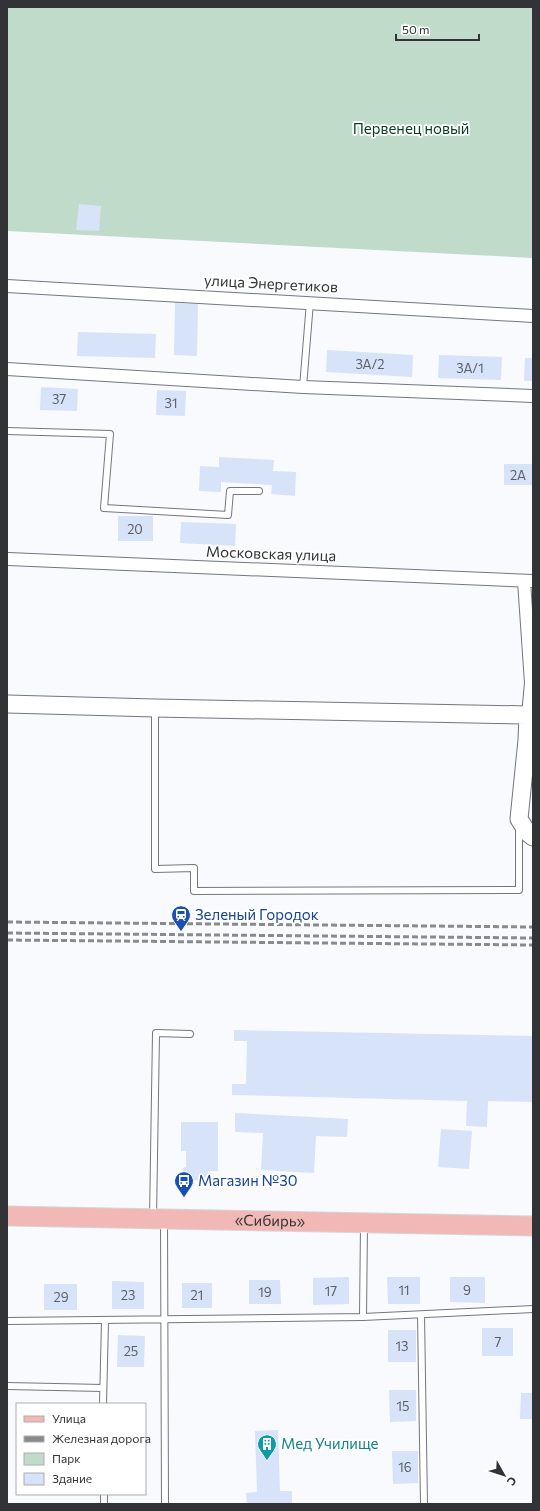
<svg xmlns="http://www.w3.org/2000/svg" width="540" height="1511" viewBox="0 0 540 1511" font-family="Commissioner,sans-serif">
  <rect width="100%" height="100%" fill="#f8fafe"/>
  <!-- green -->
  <path fill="#c1dbca" d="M7 7H533V258L7 231Z"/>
  <!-- building -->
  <path fill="#d7e3f8" d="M79 204 101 206 99 231 76 230Z
    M175 303 198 304 197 356 174 355Z
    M78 332 156 334 155 358 77 356Z
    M327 350 413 355 412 377 326 372Z
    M439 355 502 357 501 380 438 378Z
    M525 358H533V381H524Z
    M41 387 78 389 77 411 40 410Z
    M157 390 186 391 185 416 156 415Z
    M219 457 274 460 273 471 296 472 295 496 271 494 272 485 221 482V492L199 491 200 466 219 467Z
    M504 464H533V485H504Z
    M118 516H153V541H118Z
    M181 522 236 524 235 546 180 543Z
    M234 1030 533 1036V1102L488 1101 487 1127 466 1126 467 1101 232 1095V1084H246L247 1041H234Z
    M235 1113 348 1119 347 1137 316 1136 314 1173 261 1170 263 1133 235 1132Z
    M181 1122H218V1171H208V1180H183V1168L186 1167V1151H181Z
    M441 1129 472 1131 469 1169 438 1167Z
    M349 1277V1304L313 1305V1278Z
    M387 1277H420V1304H388Z
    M450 1277H485V1303L450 1302Z
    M249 1280H280L281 1304H249Z
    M112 1281 144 1282V1309H112Z
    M182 1283H212V1308H182Z
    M44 1284H77V1310H44Z
    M482 1328H513V1356H482Z
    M388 1330H416V1362H388Z
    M118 1335 145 1336 144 1367H117Z
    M389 1390H416V1421L390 1422Z
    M521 1393H533V1419H520Z
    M278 1430 280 1491H292V1504H247L246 1493 257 1492 255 1431Z
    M392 1451H418V1483L393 1484Z"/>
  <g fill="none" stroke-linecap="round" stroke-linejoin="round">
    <!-- lane casing -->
    <g stroke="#72767f" stroke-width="8">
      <path id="lane" d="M303 387 310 302
        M7 431 110 434 104 508 228 515 230 491H259
        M155 710V869L194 868V891L519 890V827
        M153 1218 156 1033 190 1034
        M164 1222 165 1504
        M421 1315 424 1504
        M363 1317 533 1309
        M7 1321 363 1317 364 1225
        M7 1386 103 1388
        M103 1404 105 1321
        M104 1494V1504"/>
    </g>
    <!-- street casing -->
    <g stroke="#72767f" stroke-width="14">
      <path id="street" d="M7 286 533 316
        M7 369 303 387 533 396
        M8 559 533 581
        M524 581 531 683 528 715"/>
    </g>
    <!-- secondary casing -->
    <g stroke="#72767f" stroke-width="19">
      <path id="secondary" d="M7 704 155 708 528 715 527 740 519 819 528 833 533 837"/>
    </g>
    <!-- primary casing -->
    <g stroke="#d6d6d7" stroke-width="21">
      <g id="primary">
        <path id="s1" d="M7 1216 533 1226"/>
      </g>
    </g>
    <!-- lane -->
    <use href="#lane" stroke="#fff" stroke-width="6"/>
    <!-- street -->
    <use href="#street" stroke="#fff" stroke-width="12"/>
    <!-- secondary -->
    <use href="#secondary" stroke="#fff" stroke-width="17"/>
    <!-- primary -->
    <use href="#primary" stroke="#f1b8b5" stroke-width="19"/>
    <!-- rail -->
    <path stroke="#888a8d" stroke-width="3" stroke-dasharray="6 3" stroke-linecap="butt" d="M7 922 533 927
      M7 933 533 938
      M7 940 533 945"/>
  </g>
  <!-- icons -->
  <defs>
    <g id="station-pin" transform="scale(1)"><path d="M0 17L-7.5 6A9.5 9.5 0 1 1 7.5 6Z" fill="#1a4fb4" stroke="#fff"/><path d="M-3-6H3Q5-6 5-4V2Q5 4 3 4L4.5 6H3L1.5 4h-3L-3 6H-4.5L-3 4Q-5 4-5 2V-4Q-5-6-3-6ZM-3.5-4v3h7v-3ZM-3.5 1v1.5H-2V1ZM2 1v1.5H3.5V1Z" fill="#fff"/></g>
    <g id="bus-pin" transform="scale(1)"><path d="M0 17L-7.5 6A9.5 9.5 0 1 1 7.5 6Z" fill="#1a4fb4" stroke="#fff"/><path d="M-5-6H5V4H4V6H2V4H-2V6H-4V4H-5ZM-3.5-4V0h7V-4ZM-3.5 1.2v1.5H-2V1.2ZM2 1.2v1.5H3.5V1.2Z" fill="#fff"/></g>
    <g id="building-pin" transform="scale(1)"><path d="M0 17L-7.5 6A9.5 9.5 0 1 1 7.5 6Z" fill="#0f9aa8" stroke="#fff"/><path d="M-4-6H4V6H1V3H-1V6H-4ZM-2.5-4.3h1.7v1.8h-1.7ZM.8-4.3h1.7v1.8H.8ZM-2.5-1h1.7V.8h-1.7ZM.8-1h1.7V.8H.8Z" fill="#fff"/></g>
  </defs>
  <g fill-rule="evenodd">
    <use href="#station-pin" x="181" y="915"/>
    <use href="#bus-pin" x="184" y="1181"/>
    <use href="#building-pin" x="267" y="1444"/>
  </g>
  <g text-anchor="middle" stroke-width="3.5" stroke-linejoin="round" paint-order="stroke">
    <!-- number labels -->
    <g font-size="13" fill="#5a5f66">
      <text x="370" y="369">3А/2</text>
      <text x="470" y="373">3А/1</text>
      <text x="59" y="404">37</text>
      <text x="171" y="408">31</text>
      <text x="518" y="480">2А</text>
      <text x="135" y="534">20</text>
      <text x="404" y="1295">11</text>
      <text x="467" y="1295">9</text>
      <text x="331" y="1296">17</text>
      <text x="265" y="1297">19</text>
      <text x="128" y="1300">23</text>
      <text x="197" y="1300">21</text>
      <text x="61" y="1302">29</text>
      <text x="498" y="1347">7</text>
      <text x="402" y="1351">13</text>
      <text x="131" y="1356">25</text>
      <text x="403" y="1411">15</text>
      <text x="405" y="1472">16</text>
    </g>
    <!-- park labels -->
    <g font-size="15" fill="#0b3b23" stroke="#fff">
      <text x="411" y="134">Первенец новый</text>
    </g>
    <!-- street labels -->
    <g font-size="15" fill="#313336" stroke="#fff">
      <text transform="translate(271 284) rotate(3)" y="5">улица Энергетиков</text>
      <text transform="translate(271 554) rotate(2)" y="5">Московская улица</text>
      <text dy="5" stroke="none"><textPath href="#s1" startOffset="263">«Сибирь»</textPath></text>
    </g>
    <!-- transit labels -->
    <g font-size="15" fill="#164399" stroke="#fff" text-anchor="start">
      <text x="195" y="920">Зеленый Городок</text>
      <text x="198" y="1186">Магазин №30</text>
    </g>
    <!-- culture labels -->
    <g font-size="15" fill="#0d838f" stroke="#fff" text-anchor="start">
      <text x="281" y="1449">Мед Училище</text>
    </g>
  </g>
  <!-- border -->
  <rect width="540" height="1511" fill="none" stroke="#313336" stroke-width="16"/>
  <!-- legend -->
  <rect x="16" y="1403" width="130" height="92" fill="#ffffff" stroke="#adadaf"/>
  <rect x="24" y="1416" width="20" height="6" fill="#f1b8b5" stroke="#adadaf"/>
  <text x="52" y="1423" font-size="12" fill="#313336">Улица</text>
  <rect x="24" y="1436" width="20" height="6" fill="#888a8d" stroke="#adadaf"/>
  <text x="52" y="1443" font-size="12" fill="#313336">Железная дорога</text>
  <rect x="24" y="1453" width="20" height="12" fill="#c1dbca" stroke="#adadaf"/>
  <text x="52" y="1463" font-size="12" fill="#313336">Парк</text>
  <rect x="24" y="1473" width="20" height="12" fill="#d7e3f8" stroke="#adadaf"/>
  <text x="52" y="1483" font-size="12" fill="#313336">Здание</text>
  <!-- north arrow -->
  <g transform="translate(504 1475) rotate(129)" stroke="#ffffff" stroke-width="3" paint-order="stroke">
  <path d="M0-3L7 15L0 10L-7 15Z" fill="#313336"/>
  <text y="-6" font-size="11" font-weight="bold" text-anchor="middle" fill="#313336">С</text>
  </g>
  <!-- scale -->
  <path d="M396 34v6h83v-6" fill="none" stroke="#313336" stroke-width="2"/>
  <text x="402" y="34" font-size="12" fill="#313336" stroke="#ffffff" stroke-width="3" paint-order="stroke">50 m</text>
</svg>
